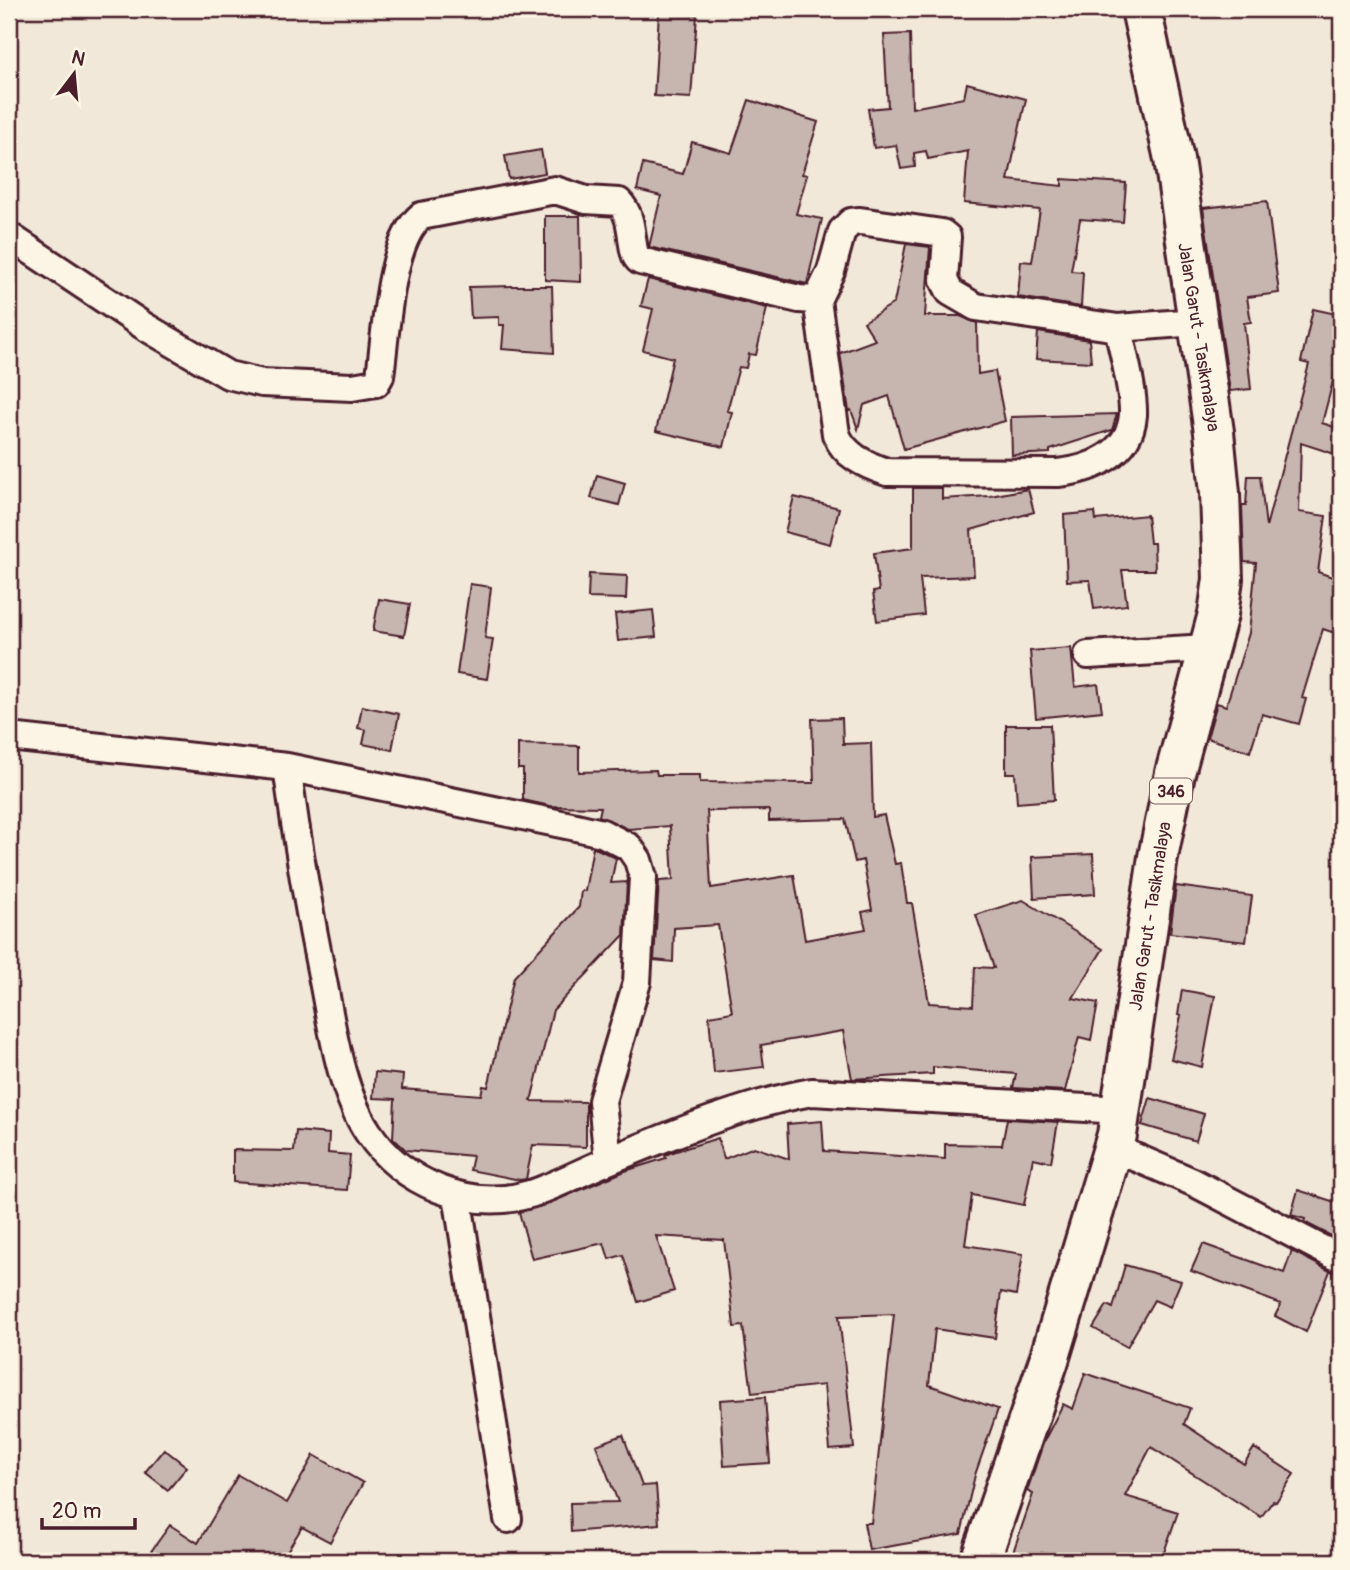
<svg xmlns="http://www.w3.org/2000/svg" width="1350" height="1570" viewBox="0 0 1350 1570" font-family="Pangolin,sans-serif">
  <rect width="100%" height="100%" fill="#f1e8da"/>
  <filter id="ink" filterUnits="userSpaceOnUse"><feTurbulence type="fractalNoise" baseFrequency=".0143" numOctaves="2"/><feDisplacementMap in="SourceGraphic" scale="14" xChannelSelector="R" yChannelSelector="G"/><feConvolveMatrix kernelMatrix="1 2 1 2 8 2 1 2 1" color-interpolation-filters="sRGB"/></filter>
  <g filter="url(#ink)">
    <!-- building -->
    <path fill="#c7b6af" stroke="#4a1f2b" stroke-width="2" fill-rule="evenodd" d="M659 12 697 15 691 98 654 96Z
      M910 34 912 108 964 98 967 83 1026 99 1008 180 1062 186V179L1126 183 1123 222 1080 219 1071 271 1083 272 1081 307 1018 297 1021 261 1032 262 1040 210 964 203 968 151 928 159 926 151 914 153 915 167 901 169 896 145 874 148 868 109 888 107 884 35Z
      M749 100 818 122 802 174 807 175 796 214 822 219 807 284 649 247 661 196 637 190 643 164 683 174 692 142 731 153Z
      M541 150 545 173 509 179 505 156Z
      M1267 201 1279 293 1247 297 1251 322 1244 323 1251 389 1230 391 1203 208Z
      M545 216H580L581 282 545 280Z
      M906 244 930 247 925 316H960L977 323 978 374 995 371 1005 421 904 449 889 396 864 405 858 429 851 410 849 411 840 353 875 340 864 322 894 303Z
      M648 279 767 308 756 355 749 354 746 368 739 367 727 411 732 412 724 447 656 431 673 358 643 350 653 309 641 306Z
      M514 286H552L554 353 502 349 504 325H499V317L471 318 469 287Z
      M1313 309 1341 315V371L1336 370 1322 423 1341 429V456L1301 443 1299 512 1326 516 1318 572 1341 580V635L1323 629 1302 698 1306 699 1299 724 1262 714 1250 752 1207 738 1217 703 1226 706 1249 633 1256 563 1244 562 1242 505H1246L1248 476H1260L1266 527 1309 364 1301 362Z
      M1038 332 1089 340 1091 362 1036 359Z
      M1117 414 1112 430 1050 450V453L1012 455 1011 417Z
      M597 475 625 483 619 505 591 498Z
      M913 488H942V499L990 496 1028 489 1034 512 971 530 974 576 920 578 924 615 877 621 873 592 879 591 874 553 913 548Z
      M794 497 839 508 830 544 785 532Z
      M1095 512 1096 520 1147 515 1150 543H1154L1155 570H1122L1127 605 1094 609 1090 580 1067 581 1064 515Z
      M589 574 627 576 626 599 588 598Z
      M470 584 491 587 485 638 493 639 487 679 457 674Z
      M379 599 410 604 404 636 373 631Z
      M653 610 656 637 618 641 615 614Z
      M1071 648 1075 687 1098 684 1102 711 1036 718 1030 651Z
      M362 706 399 714 392 750 363 744 366 730 358 728Z
      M842 718 843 744 871 743 873 817 884 815 895 864 901 863 907 903H912L929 1003 973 1006 975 967 994 968 976 915 1023 900 1103 949 1073 998 1098 1003 1091 1040 1079 1037 1065 1091 1013 1088 1016 1074 933 1067V1074L852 1079 843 1031 761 1045 764 1067 714 1073 709 1016 732 1012 718 925 674 928 673 962 654 960 659 881 673 880 670 826 628 829 599 816 601 807 550 806 523 800V769H518V744L579 746V772L656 770 657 775H700V782L814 783 812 719ZM769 810V821L845 819 855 862 863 860 872 910 862 912 866 929 805 940 794 875 711 888 707 811Z
      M1006 725H1050L1054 800 1017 803 1015 773H1006Z
      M593 847 616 858 611 883 627 882 624 935 553 1010 531 1101 586 1102V1147L533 1145 526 1179 520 1180 470 1170 473 1156 406 1150 393 1138 395 1099 373 1098 375 1072 403 1075 402 1089 481 1095 483 1086 488 1087 514 977 579 907 581 891H585Z
      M1093 854 1095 894 1034 898 1032 857Z
      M1176 886 1252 896 1246 942 1170 933Z
      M1182 990 1215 996 1202 1067 1171 1059 1181 1016 1178 1015Z
      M1150 1098 1204 1114 1196 1141 1142 1125Z
      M1007 1119 1058 1122 1051 1162 1033 1158 1024 1205 972 1195 965 1245 1023 1254 1016 1295 1001 1292 995 1338 935 1329 929 1385 998 1409 975 1475 961 1534 869 1550 864 1523H871L894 1314 839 1316 854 1448 830 1450 824 1385 752 1393 743 1326 734 1327 724 1240 656 1236 674 1291 638 1302 623 1255 609 1259 604 1243 532 1259 519 1212 545 1205 625 1171 666 1158 665 1155 670 1153 718 1138 724 1159 754 1147 789 1159 787 1124 822 1121 824 1151 945 1159V1144L1002 1145Z
      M296 1131 329 1134 328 1153 350 1155 347 1190 233 1182V1150L294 1151Z
      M1298 1190 1341 1204V1241L1304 1222 1305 1219 1291 1215Z
      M1203 1244 1284 1273 1292 1251 1330 1271 1306 1332 1275 1316 1281 1304 1191 1271Z
      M1125 1265 1181 1281 1170 1307 1154 1300 1127 1347 1093 1328 1107 1305 1113 1308Z
      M1085 1373 1190 1408 1184 1424 1244 1464 1254 1448 1294 1474 1276 1502 1273 1501 1261 1517 1151 1447 1125 1496 1178 1512 1161 1561H1010L1033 1494 1027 1491 1044 1441 1063 1404 1073 1409Z
      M765 1397 770 1463 724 1466 720 1400Z
      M623 1435 642 1486 656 1485 659 1524 571 1532 570 1503 618 1502 596 1445Z
      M164 1449 187 1467 168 1490 145 1472Z
      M314 1455 363 1483 330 1542 302 1527 281 1561H144L170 1525 198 1543 238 1475 287 1503Z"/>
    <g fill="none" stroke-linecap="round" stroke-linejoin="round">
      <!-- street casing -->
      <g stroke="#4a1f2b" stroke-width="32">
        <path id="street" d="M9 236 144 326 228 375 262 383 352 387 376 383 380 376C386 334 389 242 421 216L555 190 586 200 619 202C637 220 628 253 640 261L799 299 817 300 831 271 842 231 851 222 860 221 942 233 947 237 944 280 950 292 976 307 1118 328 1196 322
          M817 300 836 434C844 455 865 465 887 472L1058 473C1090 470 1130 454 1133 415 1134 390 1123 353 1118 328
          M1088 655 1208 648
          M9 737 287 767C297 841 309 913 324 986 333 1033 341 1091 368 1132 402 1183 469 1212 530 1194 555 1186 579 1173 603 1163 671 1135 740 1105 812 1092L1121 1110
          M287 767 576 827 602 833 629 847 638 860 643 877 637 982 602 1101 608 1161
          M1114 1148 1193 1182 1341 1259
          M457 1195 508 1519"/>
      </g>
      <!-- primary casing -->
      <g stroke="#4a1f2b" stroke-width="44">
        <path id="primary" d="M980 1561 1049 1360 1117 1135 1158 857 1175 773 1218 614 1223 579 1220 493 1214 432 1174 159 1141 9"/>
      </g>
      <!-- street -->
      <use href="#street" stroke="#fcf5e5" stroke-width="26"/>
      <!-- primary -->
      <use href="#primary" stroke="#fcf5e5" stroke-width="38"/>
    </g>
  </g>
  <g text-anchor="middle" stroke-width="7" stroke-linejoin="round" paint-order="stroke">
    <!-- shield labels -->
    <rect fill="#fcf5e5" stroke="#7f5f63" stroke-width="2" x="1150" y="778.5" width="42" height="25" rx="5"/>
    <g font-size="16" font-weight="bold" fill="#4a1f2b">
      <text x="1171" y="797">346</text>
    </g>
    <!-- street labels -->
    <g font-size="18" fill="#4a1f2b" stroke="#fcf5e5">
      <text transform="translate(1199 337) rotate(81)" y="6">Jalan Garut - Tasikmalaya</text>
      <text transform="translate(1150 916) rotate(-81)" y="6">Jalan Garut - Tasikmalaya</text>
    </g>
  </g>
  <!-- margin -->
  <rect width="1350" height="1570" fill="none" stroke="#fcf5e5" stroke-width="35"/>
  <rect x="18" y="18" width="1315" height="1535" fill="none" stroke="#4a1f2b" stroke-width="2.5" filter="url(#ink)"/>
  <!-- north arrow -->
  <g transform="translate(74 74) rotate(16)" stroke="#fcf5e5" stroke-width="5" paint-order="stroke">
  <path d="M0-5L12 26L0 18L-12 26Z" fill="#4a1f2b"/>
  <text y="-10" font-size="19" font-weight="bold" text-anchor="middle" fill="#4a1f2b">N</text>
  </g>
  <!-- scale -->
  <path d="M42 1518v10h93v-10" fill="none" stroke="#4a1f2b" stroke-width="3.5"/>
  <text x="52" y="1518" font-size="21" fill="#4a1f2b" stroke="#fcf5e5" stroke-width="5" paint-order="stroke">20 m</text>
</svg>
